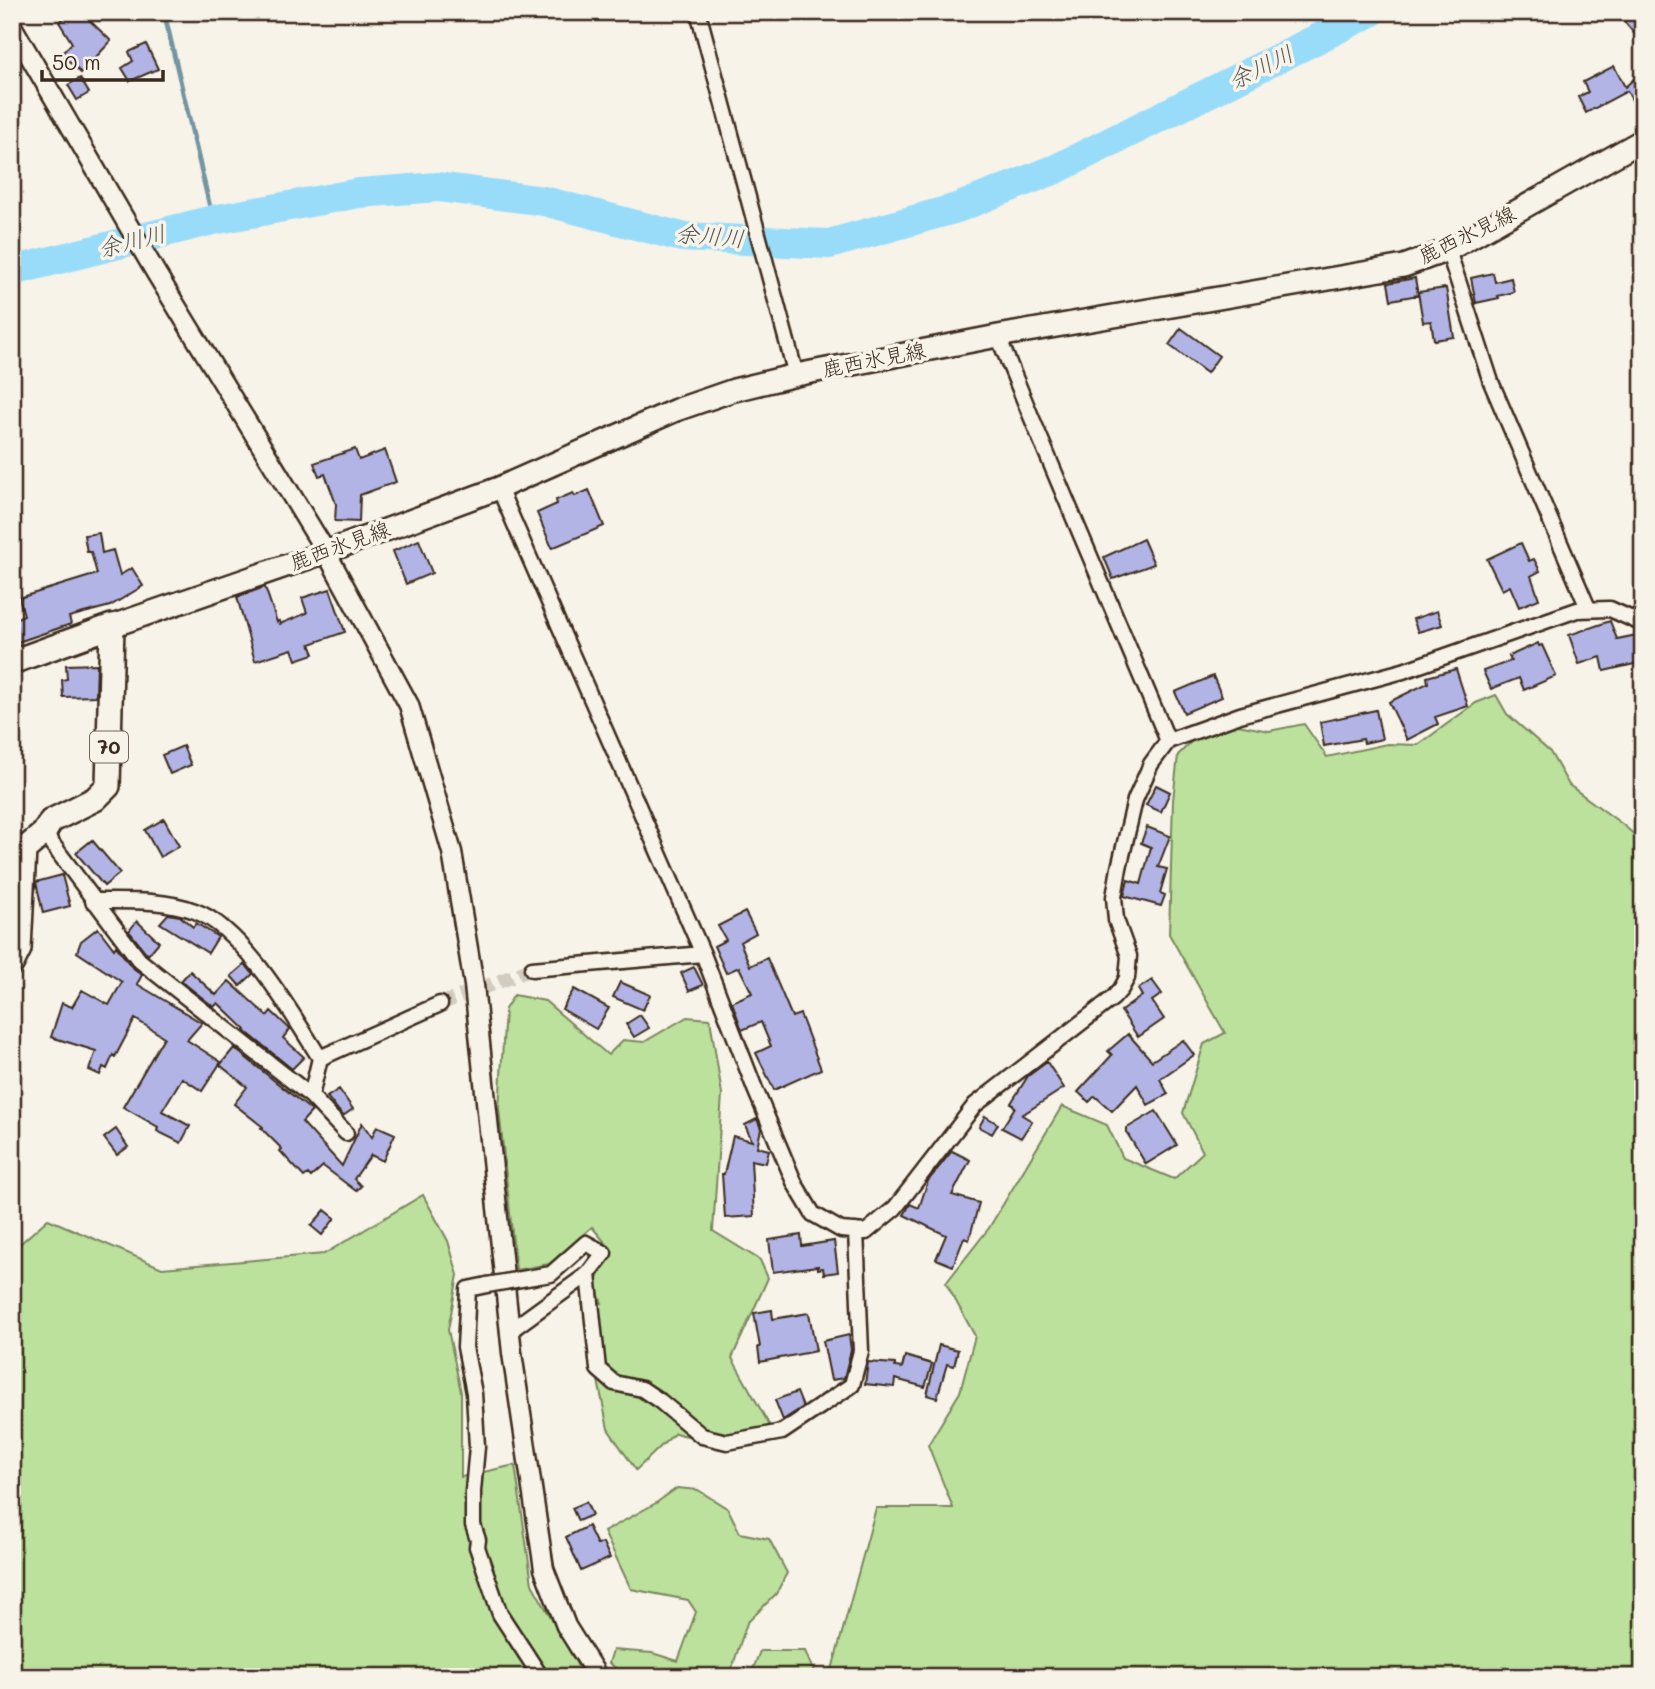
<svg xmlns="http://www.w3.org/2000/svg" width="1655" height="1689" viewBox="0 0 1655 1689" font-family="Mali,'Klee One',sans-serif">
  <rect width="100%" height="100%" fill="#f7f3e8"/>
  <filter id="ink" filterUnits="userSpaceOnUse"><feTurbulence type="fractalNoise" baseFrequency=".0143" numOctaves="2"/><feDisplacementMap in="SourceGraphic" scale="14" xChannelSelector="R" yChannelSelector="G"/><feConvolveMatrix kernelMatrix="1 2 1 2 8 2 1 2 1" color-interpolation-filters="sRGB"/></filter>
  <g filter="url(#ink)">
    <!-- green -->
    <path fill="#bbe19d" stroke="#7b865e" stroke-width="2" d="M1496 695 1507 714 1550 752 1569 785 1622 824 1643 842V1677H830L876 1508H953L928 1445 960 1392 975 1336 946 1283 989 1228 1062 1106 1107 1125 1123 1158 1174 1179 1203 1152 1183 1113 1204 1044 1225 1033 1169 934 1173 800 1178 755 1195 738 1238 725 1269 731 1304 724 1327 757 1387 744 1418 745 1476 703Z
      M514 995 545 1001 608 1055 623 1040 644 1042 687 1017 710 1019 722 1094 713 1231 760 1260 768 1278 732 1358 771 1428C738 1436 707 1443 675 1433L636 1470 608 1429 582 1303H602L595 1285 609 1247 592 1227 549 1264 516 1270 499 1109 505 1009Z
      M423 1195 448 1241 458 1275 448 1330 461 1392V1477L515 1465 532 1584 584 1677H12V1251L48 1219 162 1268 324 1254Z
      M677 1488 698 1490 728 1509 740 1533 769 1539 787 1573 776 1594 747 1623 729 1677H628L609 1663 613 1650 652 1653 678 1661 696 1612 688 1600 631 1589 604 1532 656 1503Z
      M760 1651H805L816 1677H750Z"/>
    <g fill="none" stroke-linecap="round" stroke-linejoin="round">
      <!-- stream -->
      <path stroke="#7395a2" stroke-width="5" d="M164 12 213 220"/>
      <!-- river -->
      <path stroke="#98dcfa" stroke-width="30" d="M12 271 213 220 359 193 438 187 544 201 682 237 829 244 957 208 1056 169 1371 12"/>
    </g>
    <!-- building -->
    <path fill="#b1b4e5" stroke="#3b2a1e" stroke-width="2" d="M73 12H81L111 41 81 73 61 54 72 43 59 22Z
      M1616 12H1643V44Z
      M146 44 158 69 130 81 122 68 133 61 129 52Z
      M1614 66 1625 87 1643 71V119L1627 91 1586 113 1578 97 1588 92 1583 82Z
      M80 78 89 93 77 100 68 85Z
      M1493 273 1495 282 1511 278 1514 292 1498 296 1499 298 1476 303 1471 278Z
      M1415 278 1418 295 1391 300 1388 283Z
      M1446 288 1454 337 1434 340 1431 321 1423 322 1418 292Z
      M1181 328 1219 356 1207 373 1169 345Z
      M355 449 359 460 385 450 396 482 360 495 359 522 335 521 336 504 325 474 319 476 314 463Z
      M589 490 604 526 552 548 537 513 557 504 556 500 573 493 575 496Z
      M99 533 102 553 113 550 120 575 132 568 143 586 110 606 69 617 71 624 12 644V620L24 615 19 598 97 574 91 552H87L84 535Z
      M1143 539 1154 564 1113 579 1104 557Z
      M419 540 432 573 406 584 393 551Z
      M1521 543 1529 561 1534 559 1540 571 1531 576 1539 599 1519 607 1510 586 1502 590 1487 559Z
      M265 587 277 622 279 621 280 624 307 613 302 598 330 589 345 632 310 644 314 654 296 660 292 649 255 661 237 597Z
      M1437 611 1442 625 1418 632 1413 619Z
      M1610 621 1617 639 1637 635 1643 662 1604 671 1601 657 1579 664 1569 635Z
      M1538 643 1539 646 1542 645 1556 676 1524 690 1519 678 1491 689 1483 671 1511 661 1509 656Z
      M97 664 96 696 63 697 62 680 67 679 66 665Z
      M1456 669 1468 706 1435 717 1438 724 1407 740 1389 702 1428 683 1427 677Z
      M1213 676 1222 697 1184 713 1175 692Z
      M1376 710 1382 739 1364 743 1363 739 1324 746 1320 722Z
      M183 746 191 765 170 774 162 755Z
      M1156 785 1170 792 1161 812 1146 805Z
      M164 819 179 846 160 857 145 830Z
      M1147 827 1170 836 1158 867 1167 869 1160 893 1165 895 1161 906 1124 896 1128 880 1141 884 1151 847 1141 843Z
      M92 840 120 873 104 886 76 853Z
      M62 875 70 906 43 913 36 882Z
      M745 912 756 933 740 942 750 966 767 958 792 1017 800 1014 821 1069 774 1090 756 1053 771 1046 761 1022 742 1030 732 1002 752 993 739 967 726 973 714 946 726 940 718 926Z
      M168 914 180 916 193 927 196 923 218 937 208 953 160 923Z
      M137 921 159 942 148 955 129 931Z
      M98 928 114 949 116 946 131 966 142 975 137 984 202 1023 187 1040 221 1062 202 1091 182 1078 162 1111 190 1126 181 1143 157 1131 158 1127 123 1107 164 1037 135 1019 115 1057 113 1055 107 1069 103 1067 100 1075 89 1070 96 1051 51 1037 62 1003 72 1007 82 990 109 1005 122 982 77 952 81 941Z
      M245 964 253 974 240 986 231 976Z
      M694 967 703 985 689 991 681 973Z
      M190 971 216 995 229 981 267 1016 271 1011 290 1029 283 1038 304 1057 292 1069 245 1031 246 1030 218 1003 214 1007 181 981Z
      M1152 980 1162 994 1152 1001 1164 1019 1138 1037 1121 1011 1142 996 1138 989Z
      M620 982 650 995 643 1010 613 997Z
      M574 989 609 1008 596 1029 562 1009Z
      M640 1015 649 1028 634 1037 626 1024Z
      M1128 1034 1152 1061 1183 1040 1194 1055 1160 1079 1168 1094 1148 1105 1137 1085 1112 1111 1095 1096 1089 1102 1078 1092 1112 1055 1108 1051Z
      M234 1048 312 1111 302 1122 342 1166 362 1123 372 1137 377 1126 395 1134 383 1161 371 1155 354 1179 361 1186 356 1191 323 1166 311 1177 308 1174 304 1177 280 1151 282 1149 261 1128 263 1127 234 1104 247 1087 220 1065Z
      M1047 1062 1064 1088 1022 1115 1032 1121 1021 1138 1002 1128 1015 1107 1011 1103 1028 1076Z
      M339 1089 353 1109 343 1116 327 1097Z
      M1156 1111 1177 1145 1146 1164 1127 1133V1128Z
      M985 1116 998 1124 992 1134 979 1127Z
      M757 1119 761 1129 757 1147 769 1150 766 1163 751 1160 754 1216 725 1218 722 1174H724L733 1136 752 1141 745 1125Z
      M116 1129 128 1147 117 1155 104 1138Z
      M952 1151 970 1160 952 1195 979 1203 969 1240 964 1238 953 1266 936 1259 946 1235 904 1215 910 1204 919 1208 928 1181Z
      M325 1210 335 1218 322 1235 311 1226Z
      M801 1235 802 1246 834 1241 838 1272 824 1274 823 1268 818 1269V1266L773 1272 769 1240Z
      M772 1310 773 1319 809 1313 816 1351 760 1362 758 1347H760L754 1313Z
      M849 1335 851 1350 844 1378 831 1380 823 1341Z
      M939 1345 958 1350 954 1366 947 1364 937 1398 927 1395Z
      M905 1356 932 1364 925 1387 895 1379 894 1387 865 1384 868 1362 895 1364V1367L902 1368Z
      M797 1392 803 1407 783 1420 775 1400Z
      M586 1502 592 1515 578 1521 572 1508Z
      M588 1526 597 1545 603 1543 610 1558 581 1571 566 1537Z"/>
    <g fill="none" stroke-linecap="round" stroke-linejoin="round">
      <!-- minor-tunnel -->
      <path stroke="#d1cbc0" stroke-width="14" stroke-dasharray="14 7" stroke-linecap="butt" d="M440 1004 532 969"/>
      <!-- minor casing -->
      <g stroke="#3b2a1e" stroke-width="19">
        <path id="minor" d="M698 12 796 375
          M1448 250 1491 382 1588 608
          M998 336C1053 472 1112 606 1168 741
          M499 488 703 954 755 1089 795 1184 813 1214 841 1230 866 1232 895 1208 975 1105 1113 998 1121 989 1127 978 1129 956 1116 920 1114 897 1119 868 1135 800 1151 764 1168 741 1240 715 1403 671 1577 610 1610 609 1643 624
          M44 833 139 960 311 1096 346 1133
          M93 901C126 901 164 899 195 911 244 929 292 1014 320 1058L311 1096
          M532 969 703 954
          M320 1058 440 1004
          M588 1274 598 1369 614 1383 642 1389 660 1401 702 1436 727 1442 782 1432 852 1385 861 1351 856 1231
          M487 1285 468 1289 465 1347 474 1393 477 1447 473 1491V1525L478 1540 477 1547 500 1614 541 1677
          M511 1330 588 1274 604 1253 586 1243 551 1274 533 1277"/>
      </g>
      <!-- tertiary casing -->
      <g stroke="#3b2a1e" stroke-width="23">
        <path id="tertiary" d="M12 26 156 273 326 552 409 705 452 852 474 985 512 1353 544 1569 566 1626 598 1677"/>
      </g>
      <!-- secondary casing -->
      <g stroke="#3b2a1e" stroke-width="26">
        <path id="secondary" d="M112 626 326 552 499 488 676 410 734 390 796 375 998 336 1404 266 1448 250 1643 140"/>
      </g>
      <!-- primary casing -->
      <g stroke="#3b2a1e" stroke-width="28">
        <path id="primary" d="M12 662 112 626 108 786 95 799 51 821 44 833 24 850 19 949 12 963"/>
      </g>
      <!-- minor -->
      <use href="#minor" stroke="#f7f3e8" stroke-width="14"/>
      <!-- tertiary -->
      <use href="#tertiary" stroke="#f7f3e8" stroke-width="18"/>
      <!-- secondary -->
      <use href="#secondary" stroke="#f7f3e8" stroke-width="21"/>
      <!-- primary -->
      <use href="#primary" stroke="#f7f3e8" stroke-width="23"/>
      <!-- minor-bridge casing -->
      <g stroke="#3b2a1e" stroke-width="19" stroke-linecap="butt">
        <path id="minor-bridge" d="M487 1285 533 1277"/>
      </g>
      <!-- minor-bridge -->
      <use href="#minor-bridge" stroke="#f7f3e8" stroke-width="14"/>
    </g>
  </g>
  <g text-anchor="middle" stroke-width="7" stroke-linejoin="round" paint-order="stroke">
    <!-- shield labels -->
    <rect fill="#f7f3e8" stroke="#73665b" stroke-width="2" x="90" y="731.5" width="38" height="31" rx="5"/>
    <g font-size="19" font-weight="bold" fill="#3b2a1e">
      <text x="109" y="754">70</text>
    </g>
    <!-- street labels -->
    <g font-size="21" fill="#3b2a1e" stroke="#f7f3e8">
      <text transform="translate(1467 235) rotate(-26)" y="7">鹿西氷見線</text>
      <text transform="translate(874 360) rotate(-11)" y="7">鹿西氷見線</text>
      <text transform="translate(340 546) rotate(-20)" y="7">鹿西氷見線</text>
    </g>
    <!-- water labels -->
    <g font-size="23" font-style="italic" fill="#525655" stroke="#f7f3e8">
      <text transform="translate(1261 67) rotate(-26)" y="8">余川川</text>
      <text transform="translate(710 236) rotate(5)" y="8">余川川</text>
      <text transform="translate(132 241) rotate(-14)" y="8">余川川</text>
    </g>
  </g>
  <!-- margin -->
  <rect width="1655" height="1689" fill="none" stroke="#f7f3e8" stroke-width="42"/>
  <rect x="21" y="21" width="1613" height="1647" fill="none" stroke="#3b2a1e" stroke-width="2.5" filter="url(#ink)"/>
  <!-- scale -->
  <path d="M42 70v10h121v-10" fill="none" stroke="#3b2a1e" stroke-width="3.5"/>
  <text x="52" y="70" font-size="21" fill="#3b2a1e" stroke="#f7f3e8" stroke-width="5" paint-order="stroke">50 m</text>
</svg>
